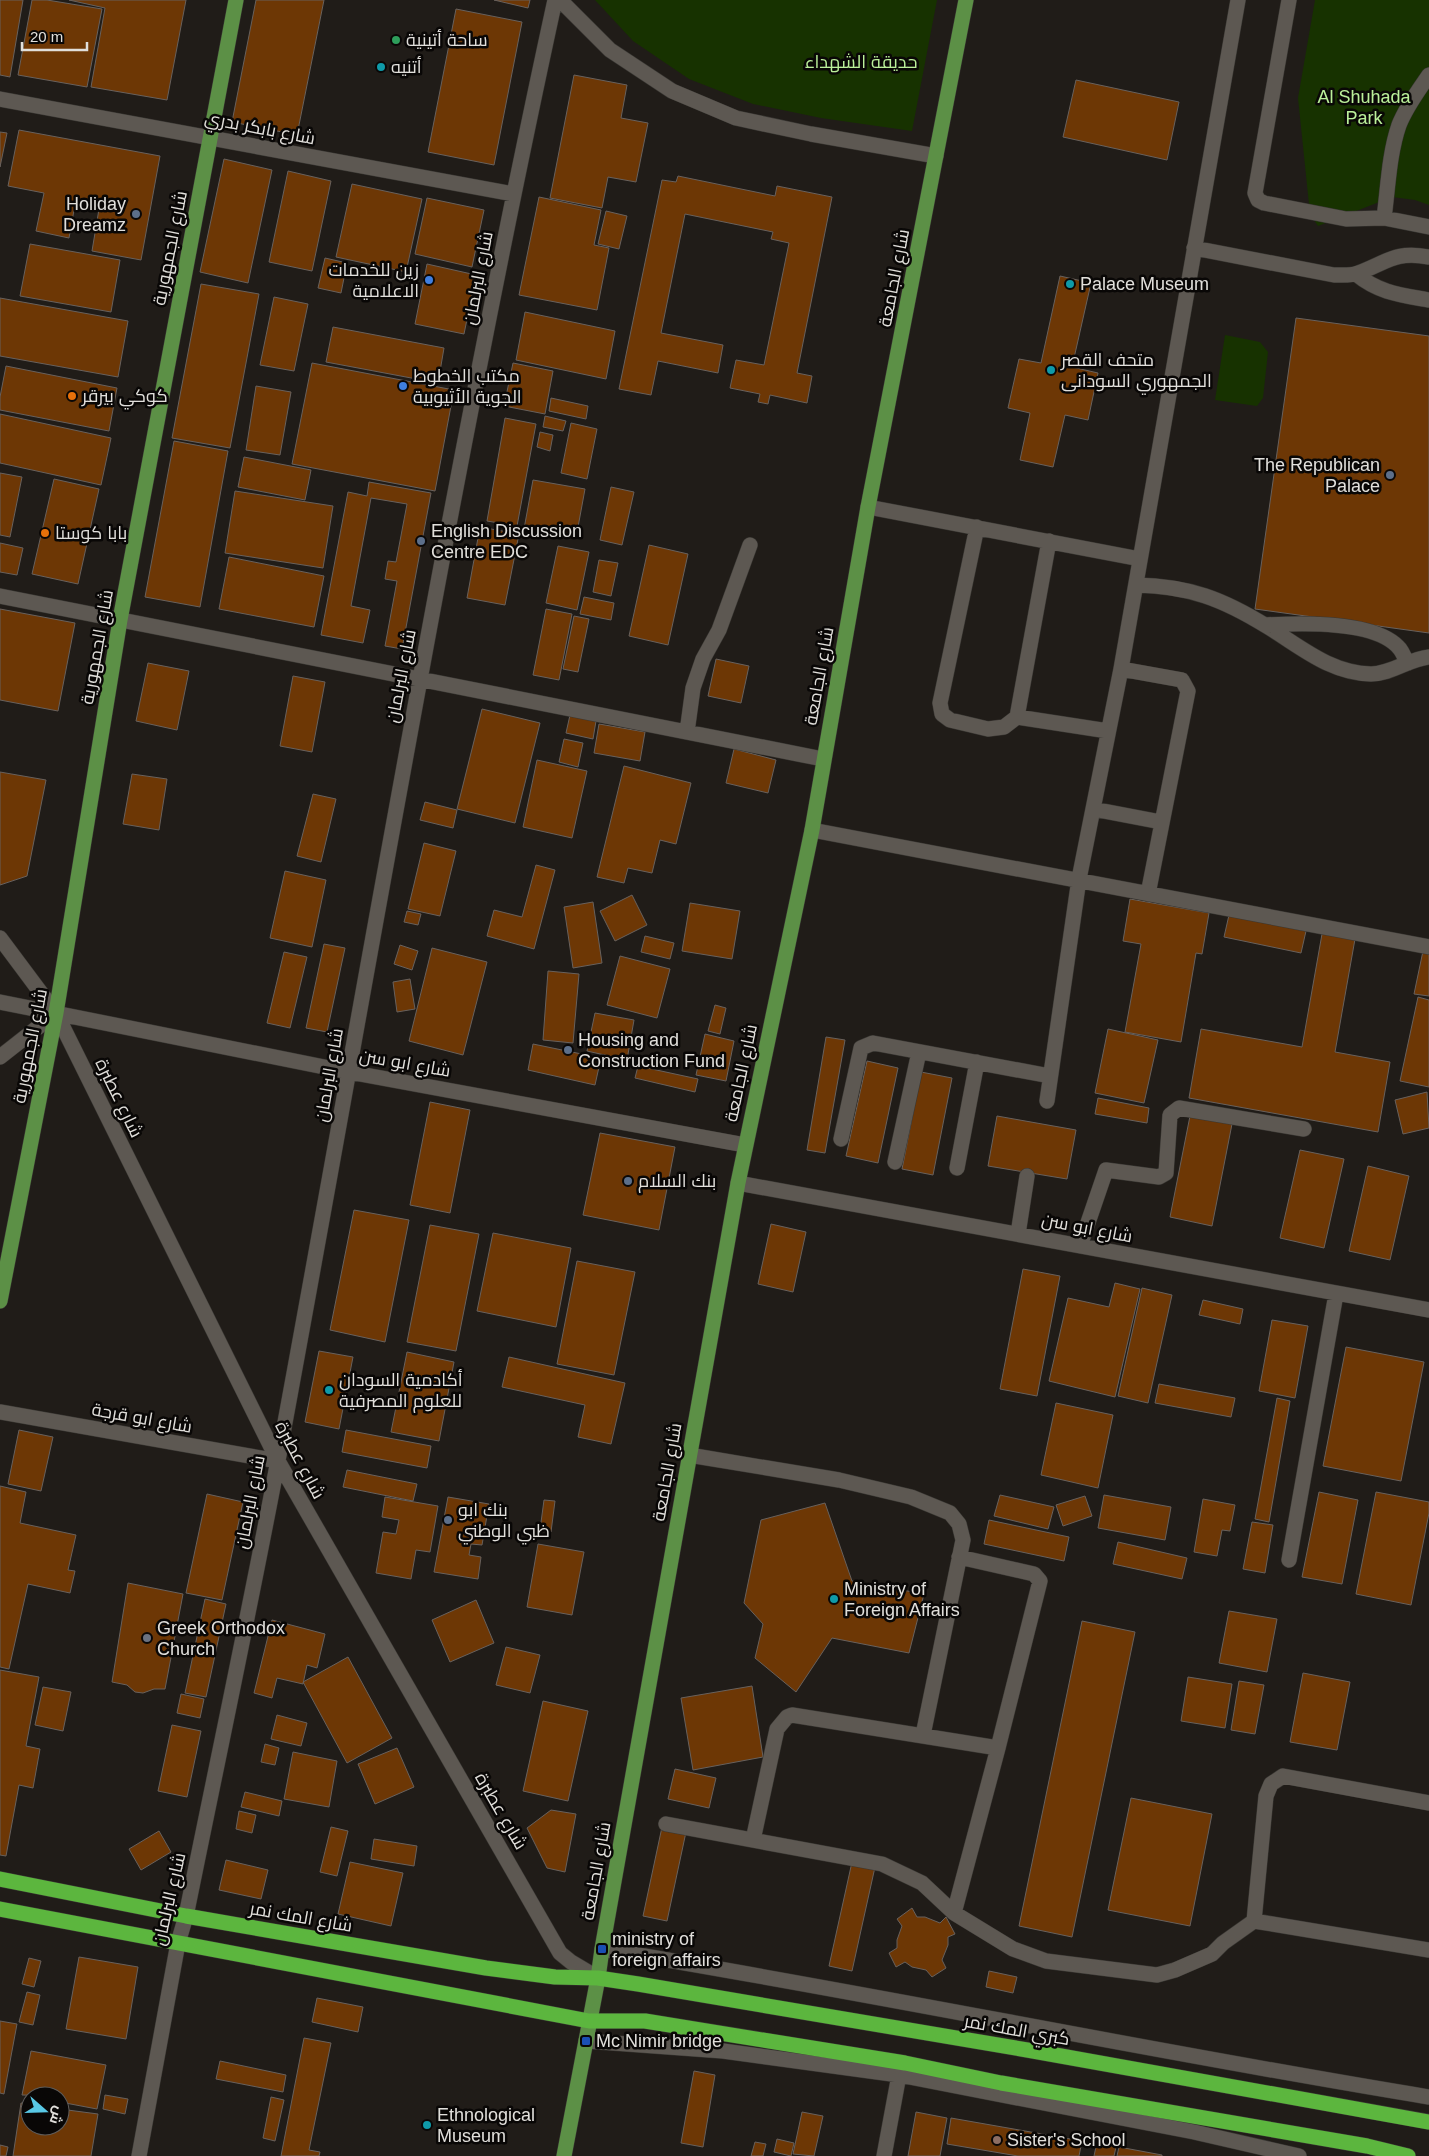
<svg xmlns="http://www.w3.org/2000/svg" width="1429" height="2156" viewBox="0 0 1429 2156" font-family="Helvetica,Cairo,sans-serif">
  <rect width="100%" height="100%" fill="#201c18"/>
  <!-- green -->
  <path fill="#173200" d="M595 0H937L912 131 821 118 753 104 689 79 633 41Z
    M1315 0H1429V205L1415 200 1392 197 1318 226 1310 214 1298 98Z
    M1225 335 1260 342 1268 352 1263 398 1257 406 1215 400Z"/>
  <!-- building -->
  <path fill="#6d3705" stroke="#68615d" d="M0 0H23L10 77 0 75Z
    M32 0H47L102 9 87 87 18 75Z
    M69 0H186L167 100 91 87 105 8Z
    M256 0H324L297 135 232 122Z
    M494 0H530L528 8Z
    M456 9 522 22 494 165 428 152Z
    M574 75 627 85 621 118 648 123 636 182 608 177 602 208 550 198Z
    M1076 80 1179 102 1167 160 1063 137Z
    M19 130 160 156 141 260 92 251 100 203 76 199 69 238 36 231 44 193 8 186Z
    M0 132 7 133 0 167Z
    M224 159 272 170 248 283 200 272Z
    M288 171 331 181 312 271 269 262Z
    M678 176 775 196 777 186 832 197 797 373 812 376 807 403 770 395 768 404 758 402 760 394 730 388 736 360 764 365 789 243 771 239 773 232 685 214 661 333 723 345 718 373 658 361 651 395 619 389 662 180 676 182Z
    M352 184 422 199 406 272 336 257Z
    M539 197 601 210 594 245 609 248 597 310 519 295Z
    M427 198 484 210 472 267 415 254Z
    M606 211 627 216 619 249 598 244Z
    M30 244 120 260 111 312 20 296Z
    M325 258 347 263 341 293 318 288Z
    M427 264 476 275 464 334 415 324Z
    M1060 276 1091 283 1072 367 1098 373 1088 420 1065 415 1053 467 1020 460 1030 413 1008 408 1019 359 1041 363Z
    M201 284 259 294 230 448 172 438Z
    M274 297 308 304 294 371 260 365Z
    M0 298 128 321 118 377 0 356Z
    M525 312 615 331 606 379 516 360Z
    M1296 318 1429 336V633L1255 609Z
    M333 327 444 348 438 383 326 362Z
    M312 363 454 390 435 491 292 464Z
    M513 363 553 371 545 414 504 406Z
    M6 366 117 388 109 431 0 410V397Z
    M256 386 291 392 280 455 246 450Z
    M551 398 588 406 586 419 549 411Z
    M0 414 111 438 101 485 0 463Z
    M545 416 566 421 563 431 543 427Z
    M505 418 536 424 517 526 487 521Z
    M571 423 597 429 587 479 561 473Z
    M540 432 553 435 550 451 537 447Z
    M174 441 228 451 200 607 145 597Z
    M244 457 311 470 305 500 238 487Z
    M0 473 22 477 10 537 0 535Z
    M54 479 99 489 78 584 32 574Z
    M533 480 585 489 576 538 524 529Z
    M369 482 431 493 402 649 385 646 397 581 385 579 388 561 396 562 407 504 371 498 351 606 370 610 363 643 321 635 348 492 367 496Z
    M611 487 634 492 622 545 600 540Z
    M235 491 333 506 323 568 225 553Z
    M480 527 519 534 505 605 467 598Z
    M0 543 23 548 17 575 0 572Z
    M649 545 688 554 668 645 629 636Z
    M558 546 589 552 577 610 546 603Z
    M229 557 324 576 314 627 219 609Z
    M599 560 618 563 611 596 593 592Z
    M584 597 614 603 611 620 580 614Z
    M0 609 75 623 58 711 0 700Z
    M546 609 572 614 559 680 533 675Z
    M574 616 589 619 578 672 563 669Z
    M716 659 749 666 741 703 708 696Z
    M148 663 189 671 177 730 136 721Z
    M293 676 325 682 312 752 280 746Z
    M482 709 540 723 515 823 457 809Z
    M570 715 596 721 593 739 566 733Z
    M599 724 645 732 640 761 594 753Z
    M564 739 583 743 578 767 559 762Z
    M734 749 776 760 768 793 726 783Z
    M537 760 587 771 572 838 523 827Z
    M624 766 691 783 676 844 660 840 652 873 628 868 624 883 597 877Z
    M0 772 46 780 27 876 0 885Z
    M132 774 167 779 159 830 123 824Z
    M313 794 336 799 321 862 297 856Z
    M425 802 457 810 453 828 420 820Z
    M424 843 456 851 440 916 408 909Z
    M536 865 555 870 534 949 487 936 494 910 522 917Z
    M285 871 326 880 312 947 270 938Z
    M632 895 647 925 615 941 600 911Z
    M1130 899 1209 913 1202 954 1196 953 1181 1042 1125 1032 1141 944 1123 941Z
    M593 902 602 963 573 968 564 907Z
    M690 903 740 911 732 959 682 951Z
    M407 911 421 914 418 925 404 922Z
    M1229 915 1306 931 1301 953 1224 937Z
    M1322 934 1355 939 1335 1052 1390 1062 1378 1132 1189 1098 1201 1029 1302 1047Z
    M645 936 674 943 670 959 641 952Z
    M324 944 345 948 327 1032 306 1028Z
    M400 945 418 951 412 970 394 964Z
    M432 948 487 962 463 1055 409 1041Z
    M1423 951 1429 953V996L1414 994Z
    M284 952 307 957 290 1028 267 1023Z
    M620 956 670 969 657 1018 607 1005Z
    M548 971 579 974 573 1043 543 1040Z
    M410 979 415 1009 397 1012 393 982Z
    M1418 997 1429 1000V1087L1400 1081Z
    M715 1005 726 1008 720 1034 708 1031Z
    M595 1013 634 1020 627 1060 587 1051Z
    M1108 1029 1158 1040 1144 1103 1095 1093Z
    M705 1034 734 1041 726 1081 696 1075Z
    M826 1037 845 1040 825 1153 807 1150Z
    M533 1044 601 1058 595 1085 528 1070Z
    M867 1061 898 1068 878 1163 846 1156Z
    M638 1066 698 1079 695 1092 635 1078Z
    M921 1072 952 1078 933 1175 902 1169Z
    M1427 1092 1429 1128 1403 1134 1395 1100Z
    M1098 1098 1149 1108 1147 1123 1095 1114Z
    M430 1102 470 1110 450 1213 410 1205Z
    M997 1116 1076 1130 1067 1179 988 1166Z
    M1190 1116 1232 1124 1212 1226 1170 1217Z
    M600 1133 675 1147 659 1230 583 1215Z
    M1300 1150 1344 1159 1324 1248 1280 1238Z
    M1368 1166 1409 1176 1390 1260 1349 1251Z
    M354 1210 409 1220 385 1342 330 1330Z
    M771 1224 806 1232 793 1292 758 1284Z
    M430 1225 479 1234 456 1351 407 1342Z
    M493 1233 571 1248 556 1327 477 1311Z
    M577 1261 635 1272 614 1375 557 1364Z
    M1023 1269 1060 1276 1037 1396 1000 1389Z
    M1115 1283 1140 1289 1115 1397 1049 1381 1068 1298 1109 1307Z
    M1142 1288 1172 1295 1148 1403 1118 1396Z
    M1203 1300 1243 1309 1240 1324 1199 1315Z
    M1272 1320 1308 1326 1295 1398 1259 1391Z
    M1346 1347 1424 1362 1401 1481 1323 1466Z
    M319 1351 353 1357 339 1429 305 1422Z
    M407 1352 454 1362 439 1441 391 1432Z
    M509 1357 625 1383 611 1444 578 1437 585 1405 502 1387Z
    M1159 1384 1235 1398 1231 1417 1155 1403Z
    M1277 1398 1290 1401 1269 1522 1255 1519Z
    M1056 1403 1113 1415 1098 1488 1041 1475Z
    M19 1430 53 1437 41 1491 8 1484Z
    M346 1430 431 1446 427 1468 342 1452Z
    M347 1470 417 1484 413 1501 343 1487Z
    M0 1486 26 1492 20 1523 76 1535 68 1570 75 1571 70 1593 28 1584 9 1669 0 1667Z
    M1319 1492 1358 1500 1342 1584 1302 1577Z
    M1376 1492 1429 1502V1513L1411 1605 1356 1594Z
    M207 1494 243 1502 222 1600 186 1593Z
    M1000 1495 1054 1507 1048 1529 994 1516Z
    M1104 1495 1171 1507 1165 1540 1098 1528Z
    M1085 1496 1092 1516 1063 1526 1056 1505Z
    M385 1497 438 1506 430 1552 416 1550 411 1579 376 1573 383 1532 396 1534 399 1520 382 1517Z
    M448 1497 489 1504 482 1545 471 1544 469 1555 481 1557 478 1579 434 1572Z
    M1203 1499 1235 1505 1230 1531 1222 1530 1217 1556 1194 1552Z
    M544 1500 555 1501 551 1532 540 1530Z
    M825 1503 852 1581 924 1594 909 1653 832 1638 796 1692 755 1658 763 1624 744 1603 761 1520Z
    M989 1520 1069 1537 1064 1561 984 1544Z
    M1252 1522 1273 1525 1265 1573 1243 1569Z
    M1118 1542 1187 1558 1182 1579 1113 1564Z
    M538 1544 584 1552 572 1615 527 1607Z
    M128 1583 183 1594 165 1689H154L143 1693 135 1692 127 1685 112 1682Z
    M205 1599 226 1604 206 1697 185 1693Z
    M476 1600 494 1643 450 1662 432 1620Z
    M1229 1611 1277 1619 1267 1672 1219 1663Z
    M272 1620 325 1634 317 1668 307 1665 303 1684 277 1678 272 1698 254 1693Z
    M1082 1621 1135 1632 1072 1937 1019 1926Z
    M506 1647 540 1655 530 1693 496 1685Z
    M348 1657 392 1738 347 1763 303 1682Z
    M0 1670 39 1677 26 1746 40 1749 33 1788 19 1785 6 1856 0 1855Z
    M1303 1673 1350 1682 1337 1750 1290 1742Z
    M1188 1677 1232 1684 1225 1728 1181 1721Z
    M1239 1681 1264 1685 1255 1734 1231 1730Z
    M752 1686 763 1757 693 1770 681 1698Z
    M43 1687 71 1692 63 1731 35 1725Z
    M181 1694 204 1699 200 1718 177 1713Z
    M543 1701 588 1711 568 1801 523 1791Z
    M277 1715 307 1723 301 1746 271 1739Z
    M172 1725 201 1731 187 1797 158 1791Z
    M265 1744 279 1748 275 1765 261 1762Z
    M397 1748 414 1787 375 1804 358 1764Z
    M293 1752 337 1761 329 1807 284 1799Z
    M675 1769 716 1778 709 1808 668 1799Z
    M245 1792 282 1801 279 1816 241 1807Z
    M1131 1798 1212 1814 1190 1926 1108 1910Z
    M551 1810 576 1814 565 1872 547 1868 527 1828Z
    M239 1811 256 1815 252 1833 236 1829Z
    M331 1827 348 1831 337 1876 320 1872Z
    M662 1827 686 1832 667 1921 643 1916Z
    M159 1831 171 1852 141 1870 129 1849Z
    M374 1839 417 1846 414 1866 371 1859Z
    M226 1860 268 1870 261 1899 219 1890Z
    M350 1862 403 1873 391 1926 338 1914Z
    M852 1862 875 1867 852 1971 829 1966Z
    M912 1908 917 1917H925L940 1923 946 1917 955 1934 948 1937V1945L942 1960 946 1968 932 1977 926 1970 912 1967 905 1962 896 1967 889 1953 897 1948V1940L902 1926 897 1919Z
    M79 1957 138 1967 126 2039 66 2029Z
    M29 1958 41 1961 34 1987 22 1984Z
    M989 1971 1017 1977 1013 1993 986 1987Z
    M27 1992 40 1995 33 2025 19 2022Z
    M317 1998 363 2007 358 2032 312 2022Z
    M0 2021 17 2024 4 2094 0 2093Z
    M304 2038 331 2043 309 2150 320 2152 319 2156H281Z
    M31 2051 106 2065 97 2109 60 2102V2096L22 2095Z
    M220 2061 286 2075 283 2092 216 2079Z
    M694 2071 715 2075 703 2147 681 2143Z
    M105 2095 128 2099 125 2114 103 2109Z
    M271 2097 284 2100 275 2141 263 2138Z
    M21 2103 30 2104V2126H60V2109L98 2114 91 2156H13Z
    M802 2112 823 2116 814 2156 793 2154Z
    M916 2112 947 2118 940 2156H908Z
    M951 2118 1082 2141 1079 2156H1018L947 2144Z
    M777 2139 794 2143 791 2156 774 2152Z
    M755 2142 766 2144 763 2156H751Z
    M1097 2142 1116 2147 1114 2156H1094Z
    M0 2145 8 2147 6 2156H0Z
    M1119 2147 1162 2155V2156H1117Z"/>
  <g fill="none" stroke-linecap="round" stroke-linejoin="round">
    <!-- minor casing -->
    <g stroke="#393733" stroke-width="16">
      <path id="minor" d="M560 0 610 50 672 91 736 118 811 134 936 156
        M1289 0 1255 193 1258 200 1264 203 1346 219 1384 218 1429 227
        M0 99 513 194
        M1384 218C1388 188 1389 154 1399 125 1406 107 1418 91 1429 75
        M1194 248 1334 275C1341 275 1351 276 1358 273 1388 262 1394 251 1429 257
        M1356 274C1379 293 1401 295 1429 300
        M868 507 1140 559
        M977 527 940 703 942 714 950 720 988 729 1004 727 1017 717 1049 541
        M1136 585C1189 586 1223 599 1268 627 1301 647 1330 673 1371 674 1391 674 1409 659 1429 657
        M0 596 823 759
        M1265 625C1299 623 1377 620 1400 649 1403 653 1405 659 1408 663
        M1121 669 1182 680 1188 691 1148 894
        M1017 717 1108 731
        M687 732 693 688 703 659 719 630 750 545
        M1093 809 1161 822
        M812 830 1429 947
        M0 938 56 1013 278 1461 560 1953 571 1962 598 1978
        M0 1002 349 1072 745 1145
        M0 1057 56 1013
        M1047 1101 1079 879 1121 669 1238 0
        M841 1139 861 1048 873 1043 1050 1076
        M895 1162 919 1052
        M957 1168 977 1062
        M738 1183 1429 1310
        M1018 1234 1027 1176
        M1080 1246 1106 1170 1159 1177 1166 1173 1170 1115 1179 1108 1304 1129
        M0 1412 278 1461
        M689 1455 839 1480 911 1497 950 1513 959 1524 963 1540 923 1735
        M959 1557 1034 1574 1040 1581 998 1748
        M1289 1560 1336 1294
        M666 1824 882 1864 922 1883 954 1913 1013 1949 1046 1961 1157 1975 1175 1970 1212 1954 1223 1943 1254 1921 1266 1796 1271 1784 1283 1776 1429 1803
        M753 1840 777 1729 787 1717 792 1715 998 1748 954 1913
        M1254 1921 1429 1950
        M602 1949C878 1994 1152 2052 1429 2097
        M586 2041 723 2051 899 2075 1194 2132 1299 2156
        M139 2156 178 1943 186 1916C217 1763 250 1609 279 1455 369 969 450 482 555 0
        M884 2156 899 2075"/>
    </g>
    <!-- major casing -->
    <g stroke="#393733" stroke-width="16">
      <path id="major" d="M0 1301 56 1013 120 620 236 0
        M564 2156 598 1978 602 1949 738 1183 812 830 868 507 966 0"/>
    </g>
    <!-- highway casing -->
    <g stroke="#393733" stroke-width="16">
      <path id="highway" d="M0 1879 186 1916 486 1968 555 1977 598 1978 638 1984 1033 2051 1429 2122
        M0 1909 589 2021H645L905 2063 1001 2083 1367 2146 1408 2156"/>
    </g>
    <!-- minor -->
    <use href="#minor" stroke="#5d5852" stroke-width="15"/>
    <!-- major -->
    <use href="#major" stroke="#5c9046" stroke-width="15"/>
    <!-- highway -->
    <use href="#highway" stroke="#5cb63e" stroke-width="15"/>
  </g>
  <!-- markers -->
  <circle fill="#2e9e5b" stroke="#090706" stroke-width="2" cx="396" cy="40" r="5"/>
  <g fill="#0f9aa8" stroke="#090706" stroke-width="2">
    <circle cx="381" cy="67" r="5"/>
    <circle cx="1070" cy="284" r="5"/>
    <circle cx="1051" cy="370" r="5"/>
    <circle cx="329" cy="1390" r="5"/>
    <circle cx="834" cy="1599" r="5"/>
    <circle cx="427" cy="2125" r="5"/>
  </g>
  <g fill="#5c6f8a" stroke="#090706" stroke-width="2">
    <circle cx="136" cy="214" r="5"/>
    <circle cx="1390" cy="475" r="5"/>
    <circle cx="421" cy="541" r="5"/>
    <circle cx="568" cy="1050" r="5"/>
    <circle cx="628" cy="1181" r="5"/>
    <circle cx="448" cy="1520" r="5"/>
  </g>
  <g fill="#3f7fe0" stroke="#090706" stroke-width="2">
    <circle cx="429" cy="280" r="5"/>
    <circle cx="403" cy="386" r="5"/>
  </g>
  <g fill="#e8710a" stroke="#090706" stroke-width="2">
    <circle cx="72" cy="396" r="5"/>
    <circle cx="45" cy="533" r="5"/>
  </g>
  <circle fill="#6b7280" stroke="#090706" stroke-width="2" cx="147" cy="1638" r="5"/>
  <g fill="#1a4fb4" stroke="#090706" stroke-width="2">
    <rect x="597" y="1944" width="10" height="10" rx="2.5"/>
    <rect x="581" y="2036" width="10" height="10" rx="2.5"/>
  </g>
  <circle fill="#8d6e63" stroke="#090706" stroke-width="2" cx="997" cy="2140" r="5"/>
  <g text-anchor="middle" stroke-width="5" stroke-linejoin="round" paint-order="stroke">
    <!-- poi labels -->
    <g font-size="18" fill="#e1dfdb" stroke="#090706" text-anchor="start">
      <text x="406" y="46">ساحة أتينية</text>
      <text x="391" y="73">أتنيه</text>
      <text x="126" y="210" text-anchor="end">Holiday<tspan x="126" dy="21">Dreamz</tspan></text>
      <text x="419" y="276" text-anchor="end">زين للخدمات<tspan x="419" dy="21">الاعلامية</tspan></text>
      <text x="1080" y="290">Palace Museum</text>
      <text x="1061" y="366">متحف القصر<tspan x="1061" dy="21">الجمهوري السودانى</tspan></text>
      <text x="413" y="382">مكتب الخطوط<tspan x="413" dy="21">الجوية الأثيوبية</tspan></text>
      <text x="82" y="402">كوكي بيرقر</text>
      <text x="1380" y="471" text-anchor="end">The Republican<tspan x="1380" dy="21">Palace</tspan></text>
      <text x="431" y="537">English Discussion<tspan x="431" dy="21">Centre EDC</tspan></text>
      <text x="55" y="539">بابا كوستا</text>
      <text x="578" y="1046">Housing and<tspan x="578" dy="21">Construction Fund</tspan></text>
      <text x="638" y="1187">بنك السلام</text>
      <text x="339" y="1386">أكادمية السودان<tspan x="339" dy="21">للعلوم المصرفية</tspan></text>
      <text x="458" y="1516">بنك ابو<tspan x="458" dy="21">ظبي الوطني</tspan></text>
      <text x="844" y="1595">Ministry of<tspan x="844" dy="21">Foreign Affairs</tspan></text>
      <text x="157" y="1634">Greek Orthodox<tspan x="157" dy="21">Church</tspan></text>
      <text x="612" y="1945">ministry of<tspan x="612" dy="21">foreign affairs</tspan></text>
      <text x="596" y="2047">Mc Nimir bridge</text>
      <text x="437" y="2121">Ethnological<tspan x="437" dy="21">Museum</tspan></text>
      <text x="1007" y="2146">Sister's School</text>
    </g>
    <!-- park labels -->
    <g font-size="18" fill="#bbf09a" stroke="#090706">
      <text x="861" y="68">حديقة الشهداء</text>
      <text x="1364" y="103">Al Shuhada<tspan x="1364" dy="21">Park</tspan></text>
    </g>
    <!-- street labels -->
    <g font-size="18" fill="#e1dfdb" stroke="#090706">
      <text transform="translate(260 128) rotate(11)" y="6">شارع بابكر بدري</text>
      <text transform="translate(170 248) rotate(-79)" y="6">شارع الجمهورية</text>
      <text transform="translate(478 278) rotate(-79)" y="6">شارع البرلمان</text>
      <text transform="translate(894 278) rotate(-79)" y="6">شارع الجامعة</text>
      <text transform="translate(97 647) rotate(-80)" y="6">شارع الجمهورية</text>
      <text transform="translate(401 676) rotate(-79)" y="6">شارع البرلمان</text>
      <text transform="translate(819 676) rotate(-80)" y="6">شارع الجامعة</text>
      <text transform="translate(30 1046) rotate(-79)" y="6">شارع الجمهورية</text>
      <text transform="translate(405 1063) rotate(10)" y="6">شارع ابو سن</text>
      <text transform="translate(741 1073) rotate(-78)" y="6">شارع الجامعة</text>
      <text transform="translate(329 1075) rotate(-80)" y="6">شارع البرلمان</text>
      <text transform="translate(119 1098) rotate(64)" y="6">شارع عطبرة</text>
      <text transform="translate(1087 1228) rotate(11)" y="6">شارع ابو سن</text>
      <text transform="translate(142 1418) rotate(10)" y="6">شارع ابو قرجة</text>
      <text transform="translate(300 1460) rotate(62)" y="6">شارع عطبرة</text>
      <text transform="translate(667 1472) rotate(-80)" y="6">شارع الجامعة</text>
      <text transform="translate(250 1502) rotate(-79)" y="6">شارع البرلمان</text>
      <text transform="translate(501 1811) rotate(60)" y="6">شارع عطبرة</text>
      <text transform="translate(596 1871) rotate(-80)" y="6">شارع الجامعة</text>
      <text transform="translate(169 1899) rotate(-77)" y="6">شارع البرلمان</text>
      <text transform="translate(301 1917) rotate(10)" y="6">شارع المك نمر</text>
      <text transform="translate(1017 2030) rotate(10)" y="6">كبري المك نمر</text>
    </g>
  </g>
  <!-- north arrow -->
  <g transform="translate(45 2111) rotate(110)"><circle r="24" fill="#090706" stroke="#5f5d5b"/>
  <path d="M0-4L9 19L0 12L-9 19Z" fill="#59c8e5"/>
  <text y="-8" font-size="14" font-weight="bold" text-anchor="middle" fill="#e1dfdb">ش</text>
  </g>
  <!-- scale -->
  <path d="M22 42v8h65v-8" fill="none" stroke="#e1dfdb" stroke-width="2.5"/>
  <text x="30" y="42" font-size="15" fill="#e1dfdb" stroke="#090706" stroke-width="4" paint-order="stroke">20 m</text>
</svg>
